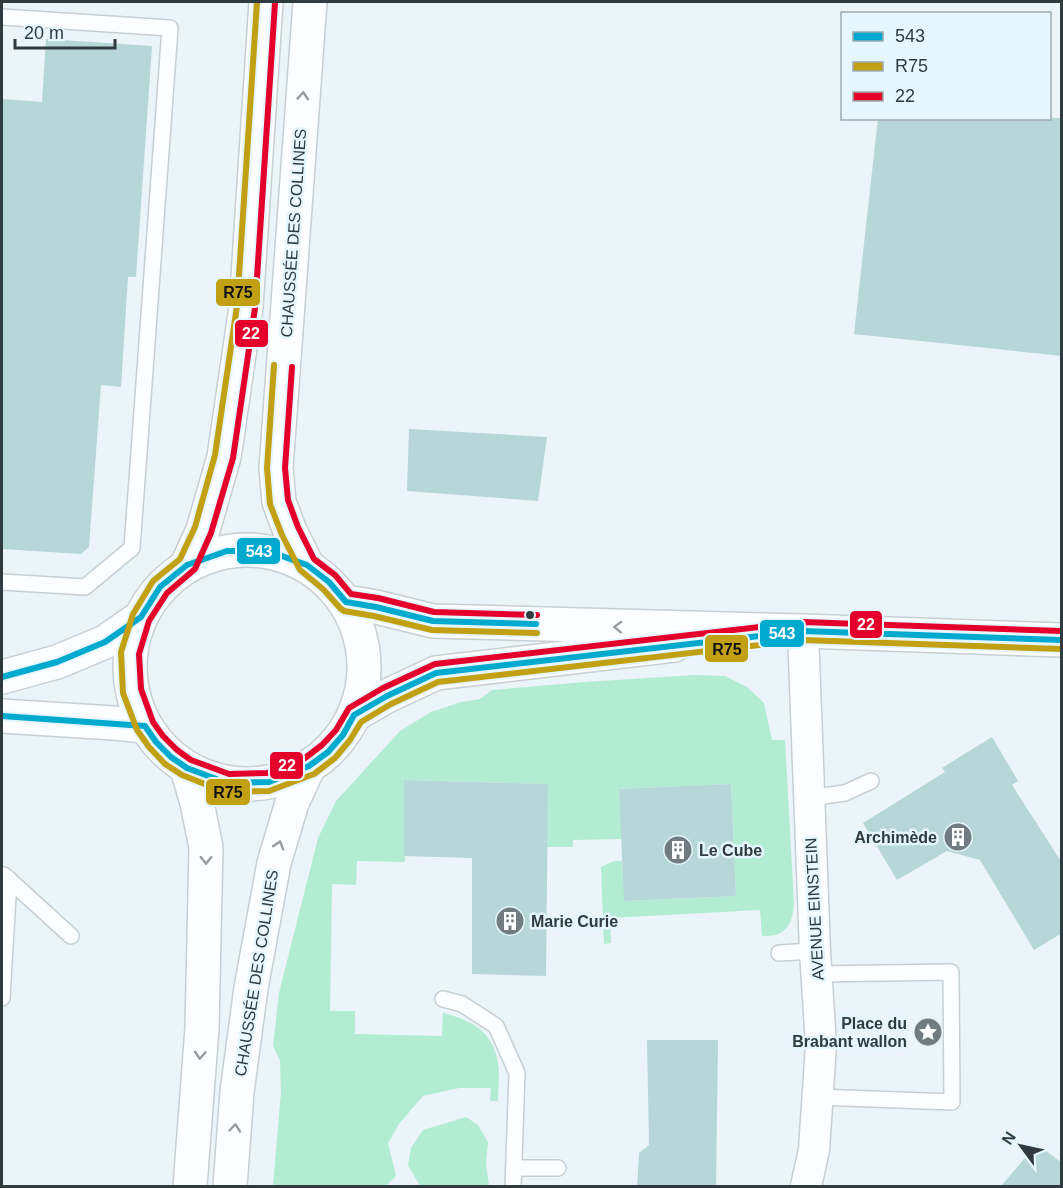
<svg xmlns="http://www.w3.org/2000/svg" width="1063" height="1188" viewBox="0 0 1063 1188" font-family="Helvetica,sans-serif">
  <rect width="100%" height="100%" fill="#ebf4f8"/>
  <!-- green -->
  <path fill="#b2ecd2" d="M695 675 725 676 747 687 764 703 772 740H785L794 903C793 915 791 929 778 934 774 936 767 936 762 936L760 910 610 918 611 943 604 944 601 867 614 861H622L625 901 736 896 731 784 619 789 622 839 573 840V847H547L548 784 405 780V862L357 861 356 885 332 884 330 1011H355V1034L442 1036 443 1013C471 1020 493 1031 498 1063 500 1075 498 1089 498 1101H490L491 1088H459L423 1096 399 1124 388 1143 396 1176 386 1186H273L281 1092 280 1061 273 1046 279 993 318 838 336 801 400 731 431 712 461 702 480 699 492 690 585 682Z
    M466 1117 478 1125 488 1142 486 1163 489 1186H420L408 1165 411 1148 423 1130Z"/>
  <!-- building -->
  <path fill="#b6d6d7" d="M46 39 152 46 136 277H128L121 387 101 385 89 547 81 554 2 549V99L42 102Z
    M878 118H1062V356L854 334Z
    M409 429 547 437 538 501 407 491Z
    M992 737 1018 781 1012 785 1062 863V933L1034 950 980 860 947 851 897 880 863 823 945 772 942 768Z
    M404 780 548 784 546 976 472 974V858L404 856Z
    M731 784 736 896 624 901 619 789Z
    M647 1040H718L716 1186H637L639 1153 649 1145Z
    M1037 1144 1062 1163V1186H1001Z"/>
  <g fill="none" stroke-linecap="round" stroke-linejoin="round">
    <!-- service casing -->
    <g stroke="#c6cfd4" stroke-width="18">
      <path id="service" d="M2 17 170 28 132 548 85 587 2 582
        M809 798 845 793 871 781
        M4 875 71 936
        M779 953 815 951
        M817 974 951 972 952 1102 818 1097
        M2 998 9 879
        M443 999 462 1004 496 1026 517 1073 513 1186
        M514 1168H558"/>
    </g>
    <!-- minor casing -->
    <g stroke="#c6cfd4" stroke-width="33">
      <path id="minor" d="M803 631 815 951 821 1045 814 1150 806 1186"/>
    </g>
    <!-- secondary casing -->
    <g stroke="#c6cfd4" stroke-width="36">
      <path id="secondary" d="M187 565 203 530 224 457 246 307 266 2
        M307 565 290 531 279 502 276 468 310 2
        M187 768 197 803 206 847 202 1028 190 1186
        M230 1186 237 1092 251 988 274 863 292 803 309 766"/>
    </g>
    <!-- primary casing -->
    <g stroke="#c6cfd4" stroke-width="36">
      <path id="primary" d="M130 667a117 117 0 1 1 234 0a117 117 0 1 1-234 0Z
        M346 602 376 607 433 621 803 631 1062 640
        M2 677 57 662 105 642 141 617
        M354 715 387 696 436 673 674 645
        M2 716 113 723 145 726"/>
    </g>
    <!-- service -->
    <use href="#service" stroke="#fcfdfe" stroke-width="15"/>
    <!-- minor -->
    <use href="#minor" stroke="#fcfdfe" stroke-width="30"/>
    <!-- secondary -->
    <use href="#secondary" stroke="#fcfdfe" stroke-width="33"/>
    <!-- primary -->
    <use href="#primary" stroke="#fcfdfe" stroke-width="33"/>
    <!-- bus-1 casing -->
    <g stroke="#e5f6fe" stroke-width="10">
      <path id="bus-1" d="M2 677 57 662 105 642 141 617 160 587 187 565 227 551H268L307 565 329 582 346 602 376 607 433 621 536 624
        M2 716 145 726 156 742 171 757 187 768 227 783 269 782 309 766 328 752 343 735 354 715 387 696 436 673 803 631 1062 640"/>
    </g>
    <!-- bus-2 casing -->
    <g stroke="#e5f6fe" stroke-width="10">
      <path id="bus-2" d="M257 2 237 306 215 455 195 527 180 559 153 581 133 614 121 652 123 693 137 730 149 747 165 764 182 775 225 792 269 791 314 774 335 758 350 740 361 722 391 704 438 682 803 640 1062 649
        M274 365 267 468 270 504 282 535 300 570 323 589 340 608 344 611 374 616 432 630 537 633"/>
    </g>
    <!-- bus-3 casing -->
    <g stroke="#e5f6fe" stroke-width="10">
      <path id="bus-3" d="M275 3 255 308 233 458 211 533 195 569 167 593 149 621 139 654 141 689 153 722 163 736 177 750 191 760 229 774 267 773 305 758 322 745 336 730 349 708 383 688 435 664 803 622 1062 631
        M292 367 285 468 288 500 298 527 314 559 335 575 351 594 378 598 434 612 537 615"/>
    </g>
    <!-- bus-1 -->
    <use href="#bus-1" stroke="#00a9ce" stroke-width="6"/>
    <!-- bus-2 -->
    <use href="#bus-2" stroke="#c1a013" stroke-width="6"/>
    <!-- bus-3 -->
    <use href="#bus-3" stroke="#e4002b" stroke-width="6"/>
  </g>
  <!-- one-way arrows -->
  <defs><path id="oneway-chevron" d="M-2-3.5L2.5 0L-2 3.5" fill="none" stroke-width="1.6" stroke-linecap="round" stroke-linejoin="round" transform="scale(1.5)"/></defs>
  <g stroke="#969c9f">
    <use href="#oneway-chevron" transform="translate(303 96) rotate(-86)"/>
    <use href="#oneway-chevron" transform="translate(618 627) rotate(-178)"/>
    <use href="#oneway-chevron" transform="translate(279 845) rotate(-73)"/>
    <use href="#oneway-chevron" transform="translate(206 860) rotate(91)"/>
    <use href="#oneway-chevron" transform="translate(200 1055) rotate(94)"/>
    <use href="#oneway-chevron" transform="translate(235 1128) rotate(-85)"/>
  </g>
  <!-- icons -->
  <defs>
    <g id="building-disc" transform="scale(1.5)"><circle r="9.5" fill="#717c80" stroke="#e5f6fe"/><path d="M-4-6H4V6H1V3H-1V6H-4ZM-2.5-4.3h1.7v1.8h-1.7ZM.8-4.3h1.7v1.8H.8ZM-2.5-1h1.7V.8h-1.7ZM.8-1h1.7V.8H.8Z" fill="#fff"/></g>
    <g id="sight-disc" transform="scale(1.5)"><circle r="9.5" fill="#717c80" stroke="#e5f6fe"/><path d="M0-6L1.8-2.2L6-1.7L2.9 1.2L3.7 5.4L0 3.3L-3.7 5.4L-2.9 1.2L-6-1.7L-1.8-2.2Z" fill="#fff"/></g>
  </defs>
  <g fill-rule="evenodd">
    <use href="#building-disc" x="958" y="837"/>
    <use href="#building-disc" x="678" y="850"/>
    <use href="#building-disc" x="510" y="921"/>
    <use href="#sight-disc" x="928" y="1032"/>
  </g>
  <!-- markers -->
  <circle fill="#303b40" stroke="#e5f6fe" stroke-width="2" cx="530" cy="615" r="5"/>
  <g text-anchor="middle" stroke-width="5" stroke-linejoin="round" paint-order="stroke">
    <!-- street labels -->
    <g font-size="16" fill="#303b40" stroke="#e5f6fe">
      <text transform="translate(293 233) rotate(-86)" y="6">CHAUSSÉE DES COLLINES</text>
      <text transform="translate(814 909) rotate(-93)" y="6">AVENUE EINSTEIN</text>
      <text transform="translate(256 973) rotate(-81)" y="6">CHAUSSÉE DES COLLINES</text>
    </g>
    <!-- poi labels -->
    <g font-size="16" font-weight="bold" fill="#303b40" stroke="#e5f6fe" text-anchor="end">
      <text x="937" y="843">Archimède</text>
      <text x="699" y="856" text-anchor="start">Le Cube</text>
      <text x="531" y="927" text-anchor="start">Marie Curie</text>
      <text x="907" y="1029">Place du<tspan x="907" dy="18">Brabant wallon</tspan></text>
    </g>
  </g>
  <g stroke="#e5f6fe" stroke-width="2">
    <rect x="215" y="278" width="46" height="29" rx="6" fill="#c1a013"/>
    <rect x="234" y="319" width="35" height="29" rx="6" fill="#e4002b"/>
    <rect x="236" y="537" width="45" height="28" rx="6" fill="#00a9ce"/>
    <rect x="849" y="610" width="34" height="29" rx="6" fill="#e4002b"/>
    <rect x="759" y="619" width="46" height="29" rx="6" fill="#00a9ce"/>
    <rect x="704" y="634" width="45" height="29" rx="6" fill="#c1a013"/>
    <rect x="269" y="751" width="35" height="29" rx="6" fill="#e4002b"/>
    <rect x="205" y="778" width="46" height="28" rx="6" fill="#c1a013"/>
  </g>
  <g font-size="16" text-anchor="middle" font-weight="bold" fill="#fff">
    <text x="251" y="339">22</text>
    <text x="259" y="557">543</text>
    <text x="866" y="630">22</text>
    <text x="782" y="639">543</text>
    <text x="287" y="771">22</text>
  </g>
  <g font-size="16" text-anchor="middle" font-weight="bold" fill="#111">
    <text x="238" y="298">R75</text>
    <text x="727" y="655">R75</text>
    <text x="228" y="798">R75</text>
  </g>
  <!-- border -->
  <rect width="1063" height="1188" fill="none" stroke="#303b40" stroke-width="6"/>
  <!-- legend -->
  <rect x="841" y="12" width="210" height="108" fill="#e5f6fe" stroke="#9dabb2" stroke-width="1.5"/>
  <rect x="853" y="32" width="30" height="9" fill="#00a9ce" stroke="#9dabb2" stroke-width="1.5"/>
  <text x="895" y="42" font-size="18" fill="#303b40">543</text>
  <rect x="853" y="62" width="30" height="9" fill="#c1a013" stroke="#9dabb2" stroke-width="1.5"/>
  <text x="895" y="72" font-size="18" fill="#303b40">R75</text>
  <rect x="853" y="92" width="30" height="9" fill="#e4002b" stroke="#9dabb2" stroke-width="1.5"/>
  <text x="895" y="102" font-size="18" fill="#303b40">22</text>
  <!-- north arrow -->
  <g transform="translate(1021 1146) rotate(303)" stroke="#e5f6fe" stroke-width="4.5" paint-order="stroke">
  <path d="M0-4.5L10 22L0 15L-10 22Z" fill="#303b40"/>
  <text y="-9" font-size="16" font-weight="bold" text-anchor="middle" fill="#303b40">N</text>
  </g>
  <!-- scale -->
  <path d="M15 39v9h100v-9" fill="none" stroke="#303b40" stroke-width="3"/>
  <text x="24" y="39" font-size="18" fill="#303b40" stroke="#e5f6fe" stroke-width="4.5" paint-order="stroke">20 m</text>
</svg>
